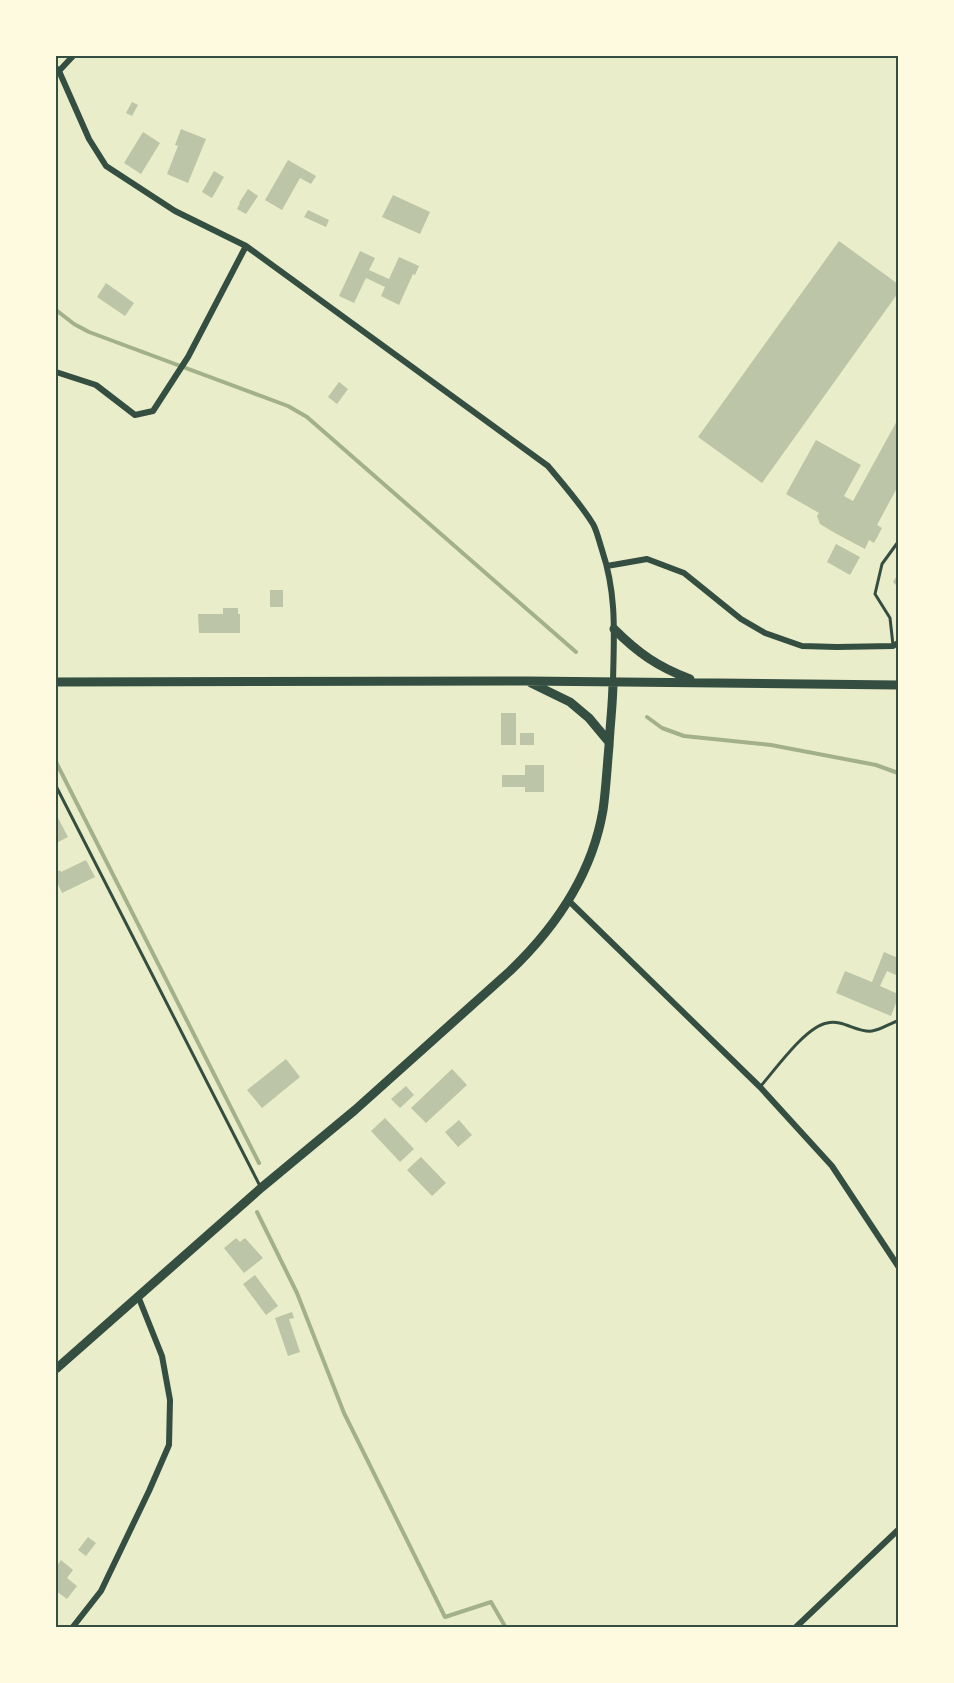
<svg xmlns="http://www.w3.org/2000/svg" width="954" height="1683" viewBox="0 0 954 1683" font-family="Ubuntu,sans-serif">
  <rect width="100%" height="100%" fill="#e9edc9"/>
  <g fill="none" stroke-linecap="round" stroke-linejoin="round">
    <!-- stream -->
    <path stroke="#a3b18a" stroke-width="4" d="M56 310 74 324 89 332 288 406 307 417 576 652
      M647 717 662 728 684 736 771 745 876 765 898 773
      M56 762 259 1163
      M257 1212 297 1293 344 1413 445 1617 491 1602 506 1628"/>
  </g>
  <!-- building -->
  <path fill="#bcc5a7" d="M132 102 138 105 132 116 126 113Z
    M181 129 206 139 188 183 167 174 178 146 175 145Z
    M143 132 160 143 141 174 124 163Z
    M288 160 316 176 311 184 300 178 282 210 265 200Z
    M214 171 224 177 212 198 202 192Z
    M248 189 258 196 246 214 237 209 240 203H239Z
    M393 195 430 212 420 234 382 217Z
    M308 210 329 220 326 227 304 217Z
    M839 241 898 284V293L762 483 698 437Z
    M360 251 375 258 369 270 389 279 399 257 419 266 415 275 413 274 399 305 381 296 385 287 366 278 354 303 339 296Z
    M106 283 134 303 125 316 97 297Z
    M339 382 348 389 337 404 328 397Z
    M898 419V486L877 525 882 528 874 543 869 540 865 549 835 533 820 524 817 516 819 513 786 494 816 440 861 465 844 496 853 501Z
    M836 544 860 557 850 575 827 562Z
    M898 574V587L893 582Z
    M270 590H283V607H270Z
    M223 608H238V614H240V633H199L198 614H223Z
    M501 713H516V745H501Z
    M520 733H534V745H520Z
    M525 765H544V792H525V787H502V775H525Z
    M58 818 68 837 56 843V819Z
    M86 860 95 877 62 893 56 880V873L60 870 61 872Z
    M884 952 898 958V976L887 971 880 986 898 994V998L891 1016 836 993 845 971 872 982Z
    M286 1059 300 1077 262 1108 247 1090Z
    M452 1069 467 1085 426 1123 411 1108Z
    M406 1086 414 1095 400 1108 391 1099Z
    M385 1118 414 1149 400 1162 371 1131Z
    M459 1120 472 1135 458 1147 445 1132Z
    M421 1157 446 1183 432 1196 407 1170Z
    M236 1238 240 1242 245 1238 263 1258 244 1273 224 1248Z
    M255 1275 278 1306 266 1315 243 1284Z
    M292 1312 294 1318 289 1319 300 1352 288 1356 275 1318Z
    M88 1537 96 1543 86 1556 78 1550Z
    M61 1560 73 1570 67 1578 77 1586 67 1599 56 1591V1567Z"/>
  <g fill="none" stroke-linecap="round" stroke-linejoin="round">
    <!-- service -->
    <path stroke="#344e41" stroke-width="3" d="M893 645 890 618 875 594 882 564 898 542
      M56 786 260 1186
      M760 1087C775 1070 805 1027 827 1023 843 1019 857 1033 872 1031 881 1030 890 1023 898 1021"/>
    <!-- minor -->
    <path stroke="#344e41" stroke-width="6" d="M56 68 59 71 89 139 106 166 175 211 246 246 548 466C563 484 580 503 593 524 597 531 599 541 602 550 617 595 614 634 613 681
      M59 71 73 56
      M56 372 96 385 135 415 153 411 188 357 246 246
      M607 566 647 559 684 573 741 619 765 633 802 646 837 647 893 646 898 643
      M569 901 760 1087 832 1166 898 1266
      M72 1628 101 1591 149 1491 169 1445 170 1400 162 1356 138 1296
      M795 1628 898 1530"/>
    <!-- secondary -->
    <path stroke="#344e41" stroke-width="9" d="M614 629C638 653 658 667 690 679
      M56 682 527 681 898 685
      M531 683 570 702 589 718 609 742
      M56 1369 261 1188 355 1110 510 971C556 927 592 875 603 810 606 789 607 767 609 746 610 724 613 703 613 681"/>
  </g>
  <!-- border -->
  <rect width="954" height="1683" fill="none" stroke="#fefae0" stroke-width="114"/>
  <rect x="57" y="57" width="840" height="1569" fill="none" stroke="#344e41" stroke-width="2"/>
</svg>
